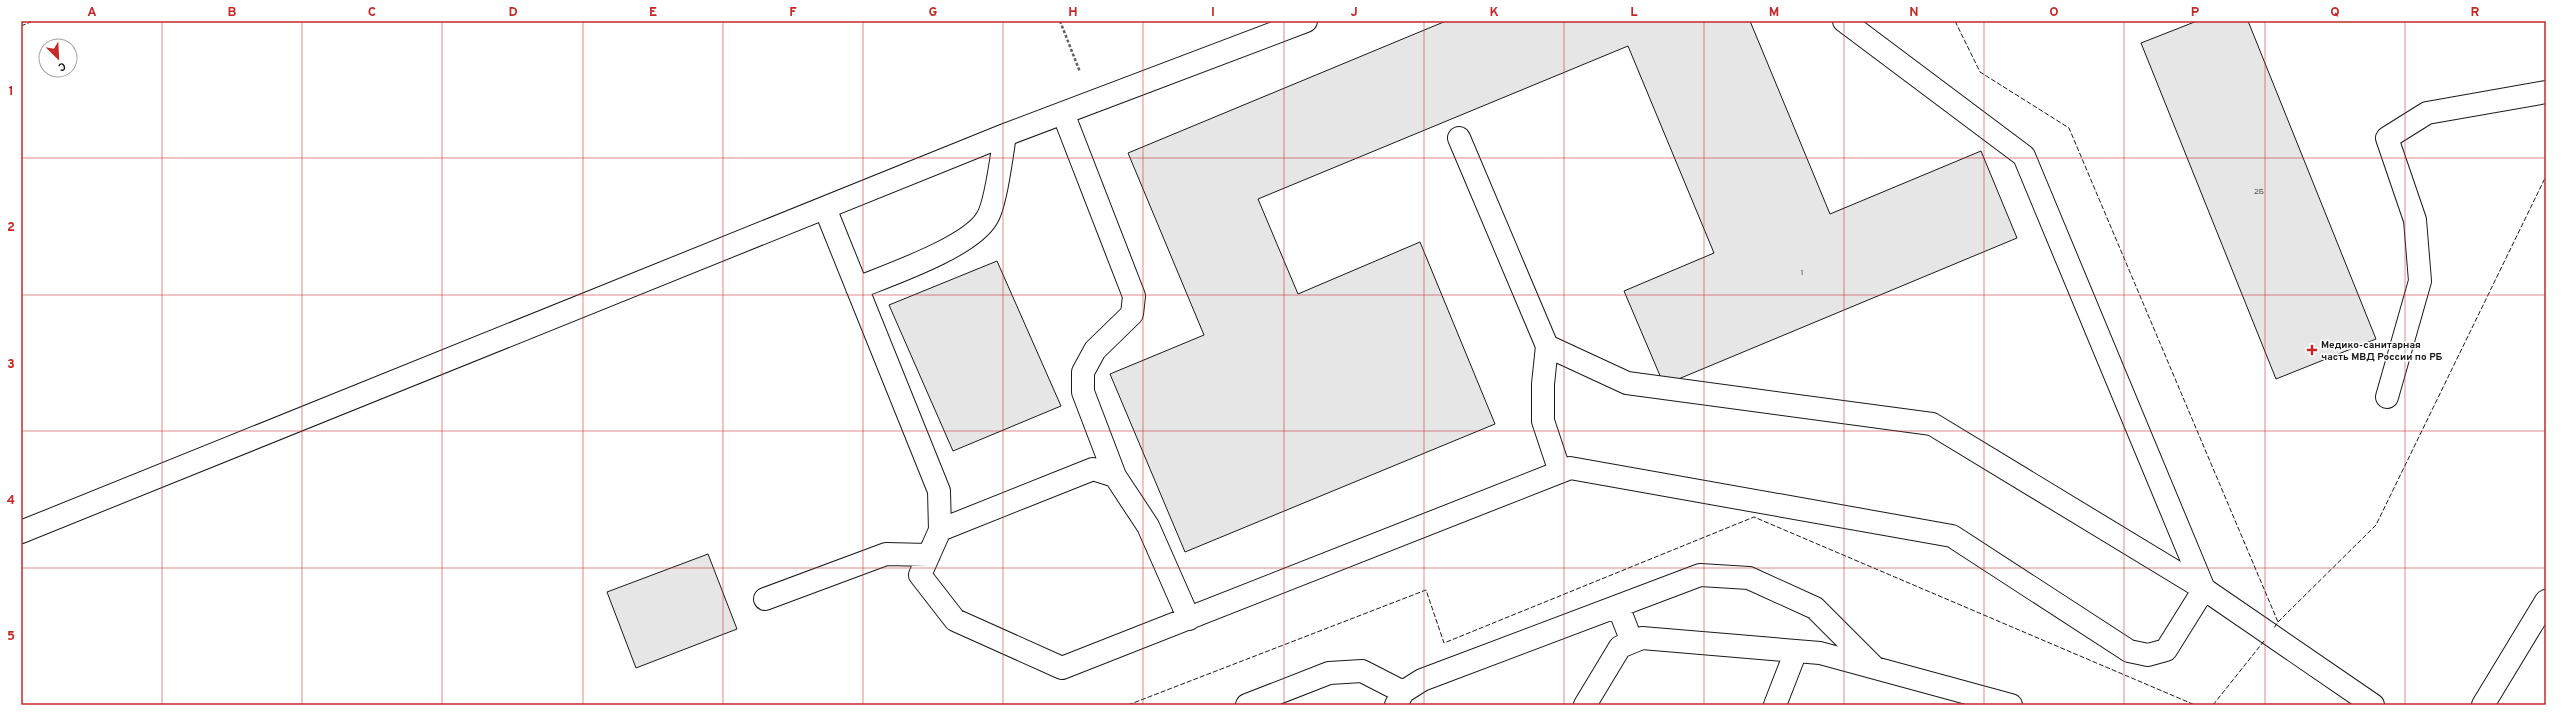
<svg xmlns="http://www.w3.org/2000/svg" width="2567" height="726" viewBox="0 0 2567 726" font-family="Overpass,sans-serif">
  <rect width="100%" height="100%" fill="#fff"/>
  <!-- building -->
  <path fill="#e6e6e6" stroke="#1a1a1a" d="M1446 21H1750L1830 214 1981 151 2017 238 1664 385 1624 291 1714 253 1628 46 1258 199 1298 294 1420 242 1495 424 1185 552 1110 374 1204 335 1128 153Z
    M2197 21H2248L2376 339 2276 379 2141 43Z
    M997 261 1061 406 953 451 889 305Z
    M708 554 737 629 636 668 607 592Z"/>
  <g fill="none" stroke-linecap="round" stroke-linejoin="round">
    <!-- minor casing -->
    <g stroke="#1a1a1a" stroke-width="24">
      <path id="minor" d="M1844 21 2024 156 2204 589 2373 705
        M1063 113 1134 296 1132 314 1095 350 1083 372V392L1115 476
        M825 208 939 491 940 530 920 575 955 620 1062 668 1570 468 1952 536 2129 651 2148 655 2166 650 2204 589 1932 424 1627 383 1547 346 1459 138
        M857 288C889 275 971 247 987 218 996 204 1002 153 1005 135
        M1547 346 1543 384V421L1560 472
        M2387 397 2420 281 2415 220 2387 138 2427 113 2546 92
        M940 530 1093 469 1115 476 1148 526 1189 619
        M21 532 1005 135 1306 21
        M765 599 886 554 929 555
        M1618 606 1632 642
        M1247 705 1329 673 1362 671 1403 692
        M1396 705 1403 692 1422 680 1700 575 1749 578 1815 608 1874 667
        M1585 705 1620 647 1642 638 1820 653 2011 705
        M1775 705 1796 651"/>
    </g>
    <!-- major casing -->
    <g stroke="#1a1a1a" stroke-width="24">
      <path id="major" d="M2483 705 2546 601"/>
    </g>
    <!-- path -->
    <path stroke="#5f5f5f" stroke-width="2.5" stroke-dasharray="3 2" stroke-linecap="butt" d="M1060 21 1080 72"/>
    <!-- minor -->
    <use href="#minor" stroke="#fff" stroke-width="22"/>
    <!-- major -->
    <use href="#major" stroke="#fff" stroke-width="22"/>
    <!-- tram -->
    <path stroke="#1a1a1a" stroke-width="1" d="M2544 705 2546 702"/>
    <!-- fence -->
    <path stroke="#1a1a1a" stroke-width="1" stroke-dasharray="5 2" stroke-linecap="butt" d="M1955 21 1980 72 2069 128 2278 622 2274 628
      M21 26 33 21
      M2278 622 2376 525 2546 176
      M1128 705 1426 590 1444 643 1754 517 2195 705
      M2213 705 2264 641"/>
  </g>
  <!-- grid -->
  <path fill="none" stroke="#c62828" stroke-width="1" stroke-opacity="0.55" d="M162 21V705M302 21V705M442 21V705M583 21V705M723 21V705M863 21V705M1003 21V705M1143 21V705M1284 21V705M1424 21V705M1564 21V705M1704 21V705M1844 21V705M1984 21V705M2124 21V705M2265 21V705M2405 21V705M21 158H2546M21 295H2546M21 431H2546M21 568H2546"/>
  <!-- markers -->
  <path fill="#c62828" stroke="#fff" stroke-width="1.5" d="M2310 344h4v4h4v4h-4v4h-4v-4h-4v-4h4z"/>
  <g text-anchor="middle" stroke-width="3" stroke-linejoin="round" paint-order="stroke">
    <!-- number labels -->
    <g font-size="8" fill="#4d4d4d">
      <text x="2259" y="194">2Б</text>
      <text x="1802" y="275">1</text>
    </g>
    <!-- poi labels -->
    <g font-size="10" font-weight="bold" fill="#1a1a1a" stroke="#fff" text-anchor="start">
      <text x="2321" y="348">Медико-санитарная<tspan x="2321" dy="12">часть МВД России по РБ</tspan></text>
    </g>
  </g>
  <!-- border -->
  <rect width="2567" height="726" fill="none" stroke="#ffffff" stroke-width="44"/>
  <!-- north arrow -->
  <g transform="translate(58 58) rotate(156)"><circle r="19" fill="#ffffff" stroke="#a3a3a3"/>
  <path d="M0-3L7 15L0 10L-7 15Z" fill="#c62828"/>
  <text y="-6" font-size="11" font-weight="bold" text-anchor="middle" fill="#1a1a1a">С</text>
  </g>
  <rect x="22" y="22" width="2523" height="682" fill="none" stroke="#c62828" stroke-width="1.5"/>
  <g font-size="13" text-anchor="middle" font-weight="bold" fill="#c62828">
    <text x="92" y="16">A</text>
    <text x="232" y="16">B</text>
    <text x="372" y="16">C</text>
    <text x="513" y="16">D</text>
    <text x="653" y="16">E</text>
    <text x="793" y="16">F</text>
    <text x="933" y="16">G</text>
    <text x="1073" y="16">H</text>
    <text x="1213" y="16">I</text>
    <text x="1354" y="16">J</text>
    <text x="1494" y="16">K</text>
    <text x="1634" y="16">L</text>
    <text x="1774" y="16">M</text>
    <text x="1914" y="16">N</text>
    <text x="2054" y="16">O</text>
    <text x="2195" y="16">P</text>
    <text x="2335" y="16">Q</text>
    <text x="2475" y="16">R</text>
    <text x="11" y="95">1</text>
    <text x="11" y="231">2</text>
    <text x="11" y="368">3</text>
    <text x="11" y="504">4</text>
    <text x="11" y="640">5</text>
  </g>
</svg>
